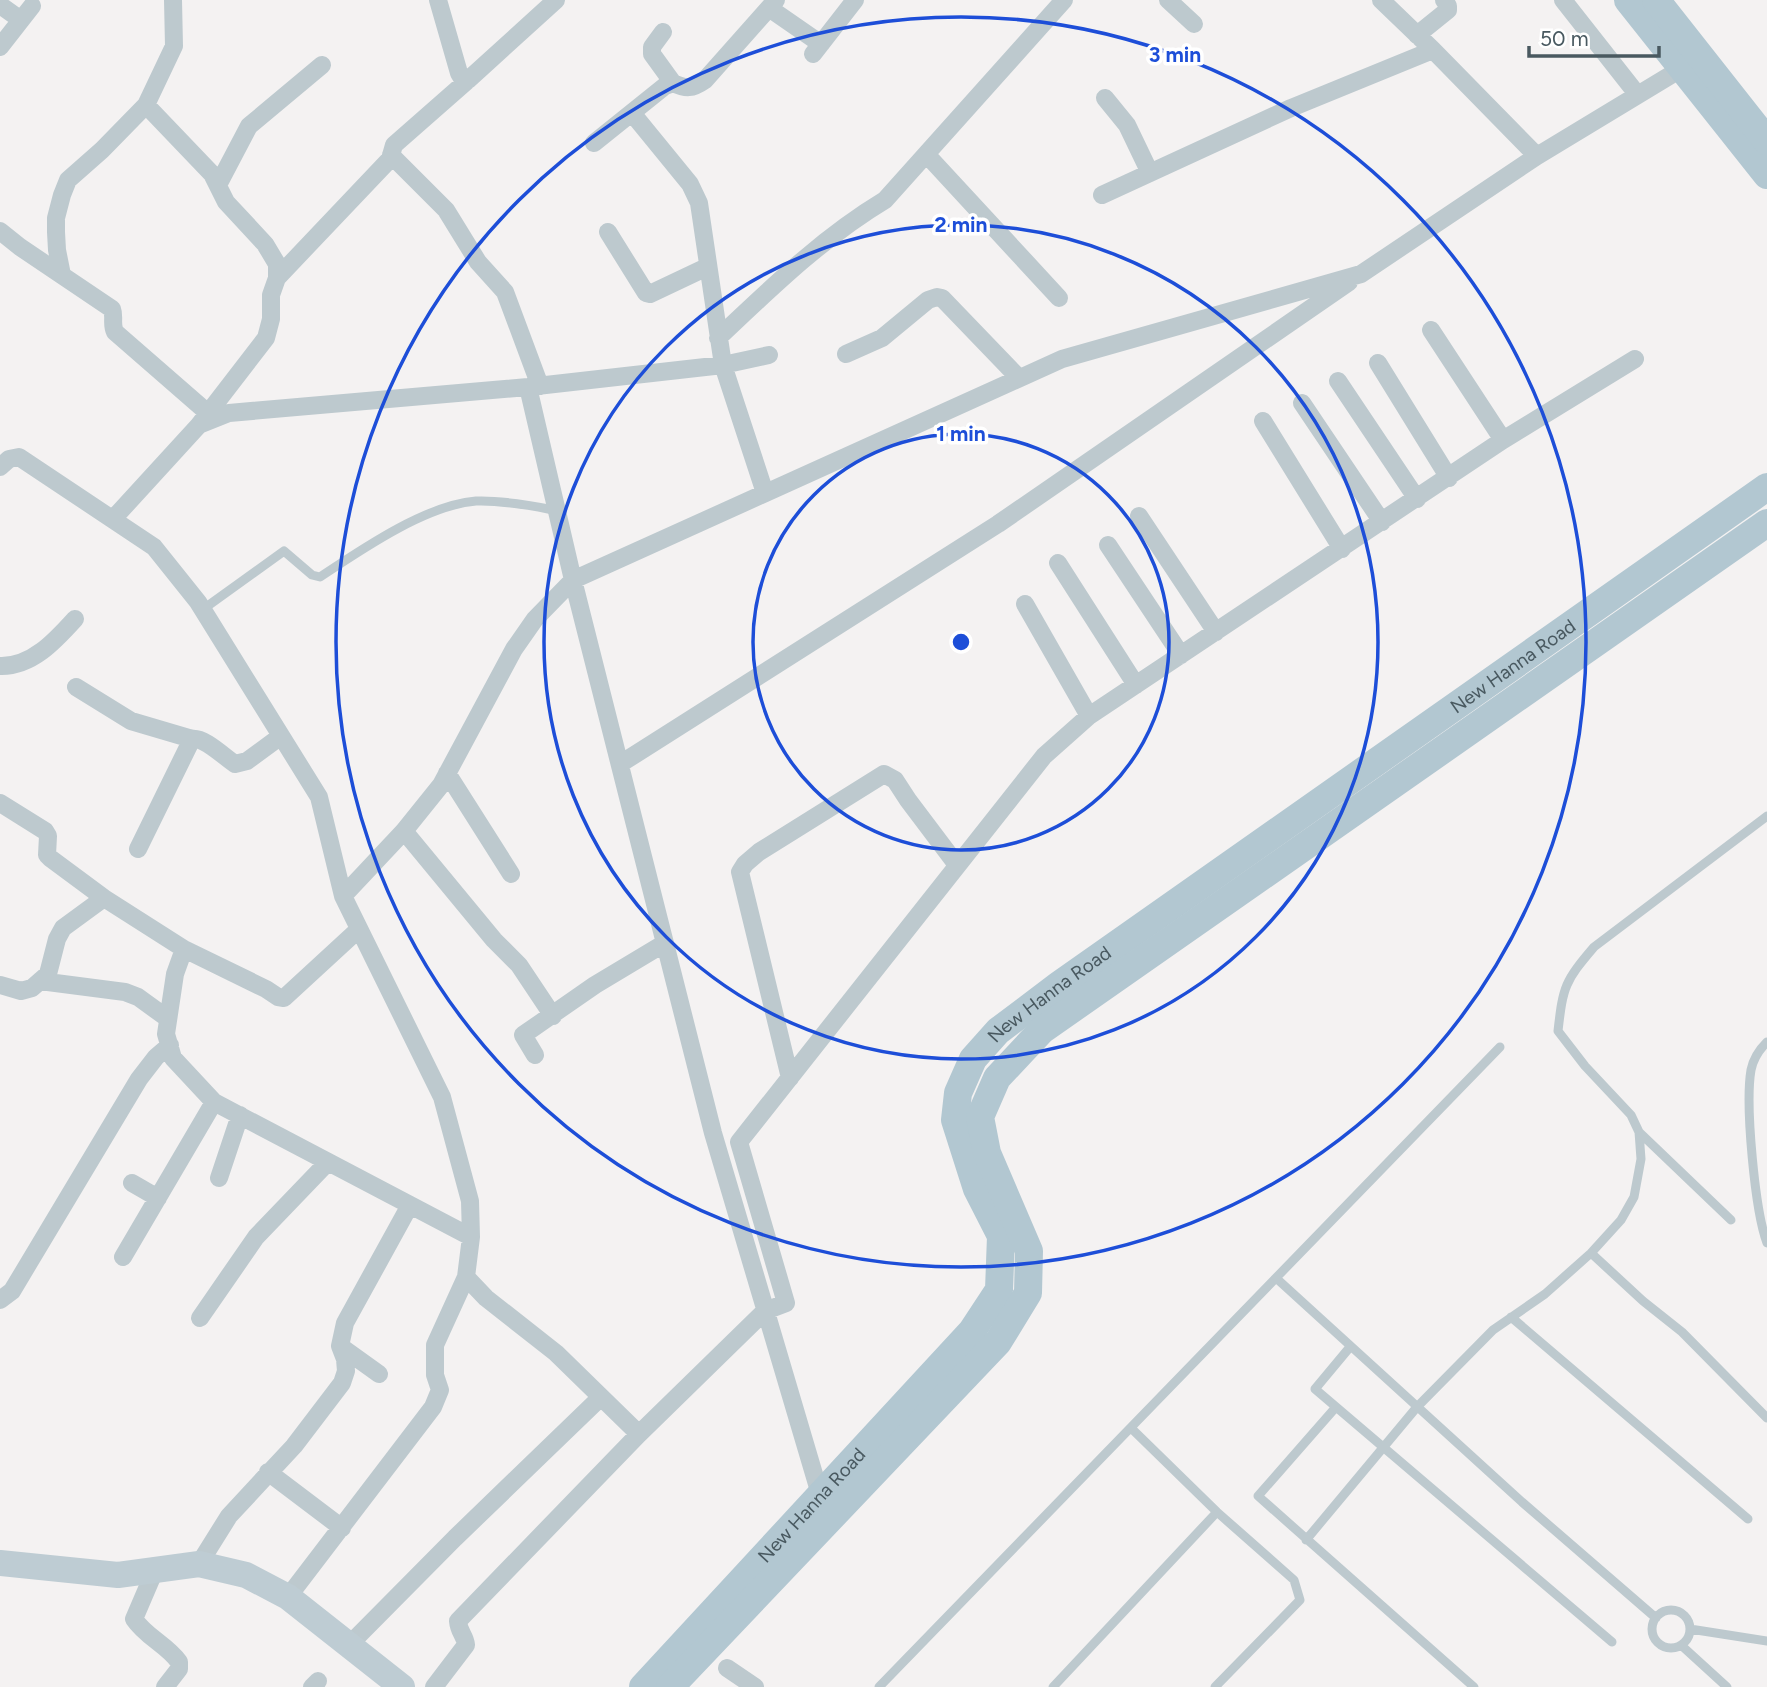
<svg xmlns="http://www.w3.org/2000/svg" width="1767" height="1687" viewBox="0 0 1767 1687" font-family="Figtree,sans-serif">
  <rect width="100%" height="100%" fill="#f4f2f2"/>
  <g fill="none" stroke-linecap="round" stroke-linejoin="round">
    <!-- lane -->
    <path stroke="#bdc9ce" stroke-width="9" d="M202 610 284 551 312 575 320 577C362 549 426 505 476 501 497 500 537 506 557 511
      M1767 1042C1759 1050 1753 1060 1751 1070 1745 1105 1755 1211 1767 1243
      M1639 1132 1731 1220
      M1591 1253 1643 1301 1682 1332 1767 1418
      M1276 1278 1522 1502 1656 1618
      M1511 1317 1748 1519
      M1350 1347 1315 1389 1612 1642
      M1336 1407 1258 1496 1474 1687
      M1131 1428 1217 1512 1294 1580 1300 1600 1215 1687
      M1306 1540 1417 1407 1493 1330 1545 1294 1591 1253 1621 1220 1634 1197 1641 1159 1639 1132 1631 1115 1585 1066 1558 1031C1563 986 1565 981 1594 947L1767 816
      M1652 1629a19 19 0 1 1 38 0a19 19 0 1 1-38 0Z
      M1690 1629 1767 1641
      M1682 1646 1727 1687
      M879 1687 1500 1047
      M1053 1687 1217 1512"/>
    <!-- street -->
    <path stroke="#bdc9ce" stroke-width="18" d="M438 0 459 73 462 78 468 80 556 0
      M1168 0 1194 24
      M1381 0 1433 50 1537 156
      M1563 0 1637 94
      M0 5 21 20
      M769 8 821 44
      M663 32 652 47V54L673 83
      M1417 35 1448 10V6L1444 0
      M0 47 32 6
      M813 54 855 0
      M1105 98 1127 125 1150 173
      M146 105 212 174 226 202 265 244 277 264V278L271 295V319L266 338 199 425
      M632 113 690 184 699 203 723 365 765 493
      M594 143 665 86 673 83C686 89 692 89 705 80L776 0
      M391 155 446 210 478 262 505 292 540 386
      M927 155 1059 298
      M218 185 249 126 322 65
      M1102 195 1291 108 1433 50
      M0 231 20 247 112 309C115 317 111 324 115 332L208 413
      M608 232 646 293 650 294 707 267
      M62 275 57 250 56 232V218L62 195 68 180 102 150 146 105 174 46 173 0
      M277 278 390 159 394 145 468 80
      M1431 330 1503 440
      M718 338C771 288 822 238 885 200L1064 0
      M846 354 882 338 928 300 937 297 942 298 1019 378
      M1378 363 1449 478
      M1338 381 1417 499
      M1302 403 1382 522
      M1263 421 1342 549
      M0 467 9 459 19 457 154 547 198 602 319 797 343 896 442 1097 470 1201 471 1237 466 1277 435 1345V1375L440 1390 433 1407 288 1597
      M1139 516 1216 632
      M113 519 199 425 229 413 528 387 723 365 769 355
      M1108 545 1181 655
      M1058 563 1136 685
      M1025 604 1089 716
      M0 666C32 667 56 640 75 619
      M76 687 131 721 192 739
      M620 764 998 524 1349 282
      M447 773 511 874
      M0 803 45 831 48 836 47 855 50 858 104 898 184 949 266 989 278 997 284 998 359 929
      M404 831 494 940 519 965 553 1016
      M138 849 192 739C204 737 223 756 235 764L247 761 281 736
      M343 896 404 831 441 785 514 649 535 619 573 580 528 387
      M184 949 175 974 166 1034 173 1058 214 1102 471 1237
      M40 981 125 992 138 997 167 1018
      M0 985 21 991 32 988 48 974 57 939 63 928 104 898
      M535 1055 523 1035 595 985 665 943
      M790 1078 740 872 745 864 759 852 884 774 895 780 908 800 957 865
      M219 1178 240 1115
      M132 1183 158 1198
      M123 1257 214 1102
      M466 1277 486 1298 556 1353 639 1434
      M0 1300 12 1291 139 1079 156 1057 170 1045
      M200 1318 256 1237 328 1162
      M340 1346 379 1374
      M268 1472 342 1528
      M822 1501 713 1133 573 580 1062 359 1361 274 1537 156 1689 64
      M199 1564 229 1516 294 1446 342 1383 346 1371 345 1359 340 1346 345 1323 410 1205
      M155 1570 134 1619C146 1637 167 1645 179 1662V1669L165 1687
      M349 1645 455 1538 601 1397
      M727 1668 755 1687
      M312 1687 318 1681
      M434 1687 466 1645C465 1635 459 1633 458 1621L639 1434 765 1311 786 1303 739 1142 1044 756 1089 716 1503 440 1635 359"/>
    <!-- secondary -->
    <path stroke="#beccd3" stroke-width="26" d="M0 1563 118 1575 199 1564 246 1575 288 1597 402 1687"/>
    <!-- primary -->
    <g stroke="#b2c7d1" stroke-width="28">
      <path d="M1628 0 1767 175"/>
      <path d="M1656 0 1767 141"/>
      <path id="s1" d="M643 1687 972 1331 999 1290 1001 1236 977 1189 955 1120 958 1093 973 1059 998 1031 1059 985 1767 487"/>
      <path d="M670 1687 998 1342 1028 1293 1029 1251 987 1153 980 1117 997 1078 1042 1030 1767 523"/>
    </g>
  </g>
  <!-- distance rings -->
  <g fill="none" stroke="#1d4ed8" stroke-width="3.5">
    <circle cx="961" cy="642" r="208"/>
    <circle cx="961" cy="642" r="417"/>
    <circle cx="961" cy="642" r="625"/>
  </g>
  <g text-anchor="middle" stroke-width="7" stroke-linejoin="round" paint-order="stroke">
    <!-- street labels -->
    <g font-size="19" fill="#495960" stroke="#fff">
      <text dy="7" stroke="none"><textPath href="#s1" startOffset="1446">New Hanna Road</textPath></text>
      <text dy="7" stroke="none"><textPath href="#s1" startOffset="878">New Hanna Road</textPath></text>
      <text dy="7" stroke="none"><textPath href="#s1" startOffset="248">New Hanna Road</textPath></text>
    </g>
  </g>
  <circle cx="961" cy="642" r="10" fill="#1d4ed8" stroke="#fff" stroke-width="3.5"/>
  <g font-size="21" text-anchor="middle" font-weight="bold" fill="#1d4ed8" stroke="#fff" stroke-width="7" stroke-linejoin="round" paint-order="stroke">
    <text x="1175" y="62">3 min</text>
    <text x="961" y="232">2 min</text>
    <text x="961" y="441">1 min</text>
  </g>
  <!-- scale -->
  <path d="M1529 46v10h130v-10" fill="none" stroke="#495960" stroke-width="3.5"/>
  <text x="1540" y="46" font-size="21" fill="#495960" stroke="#ffffff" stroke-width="5" paint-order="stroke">50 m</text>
</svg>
